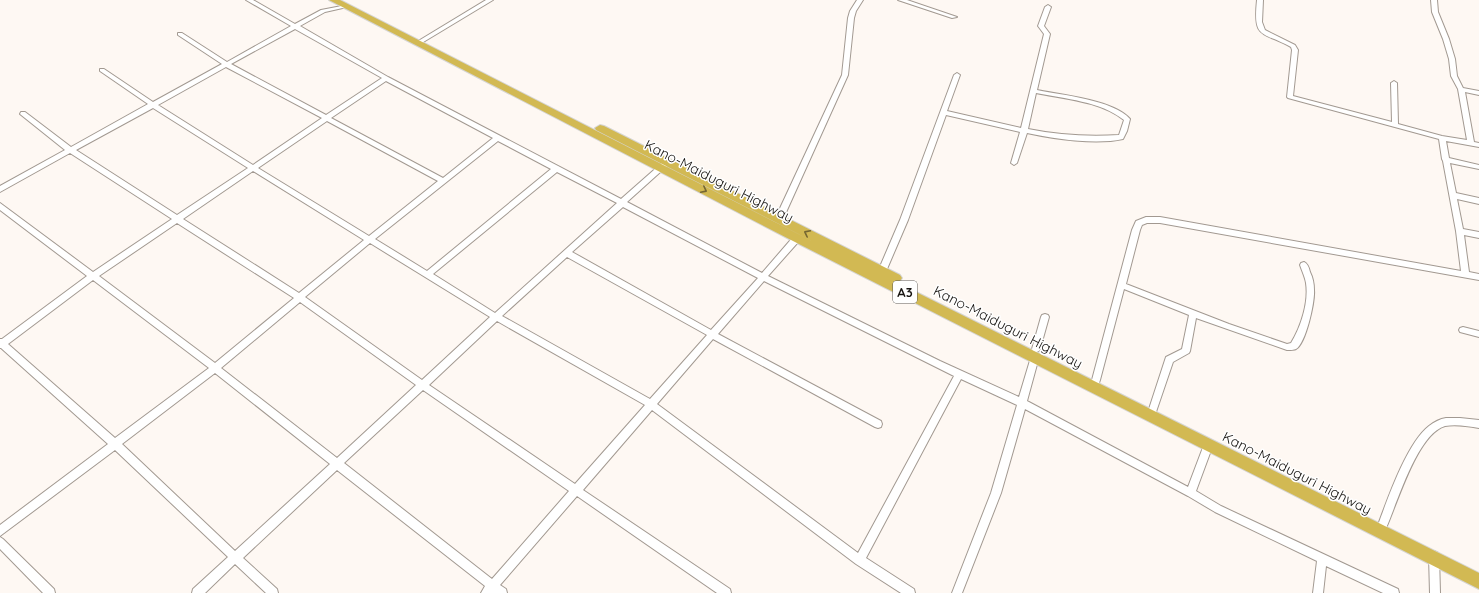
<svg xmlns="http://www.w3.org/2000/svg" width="1479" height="593" viewBox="0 0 1479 593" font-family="Quicksand,sans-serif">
  <rect width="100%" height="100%" fill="#fef8f3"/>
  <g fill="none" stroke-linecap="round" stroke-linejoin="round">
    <!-- minor casing -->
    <g stroke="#a29991" stroke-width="2">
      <path id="minor" d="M246 0H253L295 24 321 10 347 5V7L325 12 300 26 388 77 621 199 663 162H667L668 164 667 166 627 202 762 273 794 236H800L801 238 800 240 768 276 940 361 1019 397 1031 357 1032 355 1035 353 1038 355 1039 357 1027 401 1188 487 1205 442 1208 441 1211 442 1213 445 1196 491 1221 506 1398 589 1399 593H1383L1326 566 1323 593H1313L1317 561 1215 512 1188 496 1025 409 1001 493 962 593H952L991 493 1017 405 961 379 866 558 914 589 915 593H901L856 564 652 410 583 490 730 589 731 593H717L577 496 500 585 506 589 507 593H481L485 586 337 470 243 558 277 589 278 593H266L235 564 205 593H192L193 589 228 557 115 450 0 536V525L108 444 1 348H0V339H2L87 276 0 210V203L93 272 172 219 70 153 0 192V186L65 150 20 114 21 112H25L71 147 148 104 100 71V69H104L153 102 222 64 178 35V33H182L227 62 291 26ZM295 29 382 78 326 115 231 64ZM226 67 322 118 253 165 158 105ZM386 81 493 138 443 178 331 118ZM153 108 248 168 177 215 76 150ZM327 121 438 181 369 236 258 168ZM498 141 551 169 427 271 375 239ZM253 171 364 240 299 293 183 219ZM557 172 617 203 495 313 433 274ZM623 207 758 278 711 330 572 252ZM177 223 294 298 215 363 99 276ZM370 243 490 317 422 380 305 297ZM567 257 707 335 650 399 502 316ZM93 280 209 368 115 438 8 344ZM764 281 954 376 858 553 657 404 713 339 875 427 878 428 881 427 882 424 881 421 718 334ZM300 302 416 385 337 458 221 368ZM497 321 645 405 575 484 429 385ZM215 373 330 464 235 551 122 444ZM423 390 569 491 492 579 344 463Z
        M486 0H493L420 44H416L415 43Z
        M857 0H863L856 11 854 18 848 75 783 219 779 222 776 221 775 219 842 75 848 18 850 11Z
        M898 0H907L957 17 952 18Z
        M1257 0H1263L1262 22 1265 30 1295 45 1298 50 1293 96 1392 122 1391 83 1394 81 1397 83 1398 124 1442 136 1467 140 1458 89 1451 76 1449 59 1443 39 1432 12 1431 0H1437L1438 12 1449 39 1455 59 1457 76 1463 88 1479 91V95L1465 92 1474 142 1479 143V147L1446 141 1449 158 1479 165V169L1450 163 1456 193 1479 198V204L1457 199 1463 229 1479 232V238L1464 235 1469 272 1479 274V280L1160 223H1147L1142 225 1140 230 1126 284 1229 324 1287 344 1291 343C1301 327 1309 302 1306 283 1305 277 1302 271 1300 265L1301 263 1304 262C1308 264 1309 268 1310 272 1313 278 1314 284 1314 290 1315 301 1306 343 1296 349 1294 350 1290 350 1287 350L1196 318 1190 351 1189 353 1173 362 1157 409 1156 412 1153 413 1150 412 1149 409 1165 360 1166 357 1182 349 1189 315 1124 289 1100 380 1099 383 1096 384 1093 383 1092 380 1132 230 1136 221 1146 217H1160L1461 271 1456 231 1443 161 1442 159 1439 139 1288 98 1287 97 1292 50 1291 47C1261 31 1253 39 1257 0Z
        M1048 5 1051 7 1044 26 1050 34 1037 90C1061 95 1114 100 1130 119L1127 131 1123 139C1096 145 1054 139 1027 133L1017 163 1014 165 1011 163 1020 132 946 115 908 220 884 276 880 279 877 278 876 276 900 220 954 75 957 73 960 75 947 111 1021 128 1044 34 1038 26 1045 7ZM1036 93C1065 99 1100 101 1124 120L1119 135C1088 137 1058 135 1028 129Z
        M1045 314 1048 315 1049 317 1040 349 1039 351 1036 352 1033 351 1032 349 1041 317 1042 315Z
        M1463 327 1479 331V337L1460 332 1459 330 1460 328Z
        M1446 418H1460L1479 420V428C1468 426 1456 424 1445 426 1417 434 1397 504 1386 528L1383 530 1380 528 1378 525C1388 498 1407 443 1429 426 1434 422 1440 419 1446 418Z
        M0 537 3 539 54 589 55 593H43L0 549Z
        M1434 551 1438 553 1439 556 1440 593H1430L1429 556 1430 553Z"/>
    </g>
    <!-- highway casing -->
    <g stroke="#d5d5d4" stroke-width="2">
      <path id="highway" d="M329 0H340L816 243 596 130 595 128 600 125 604 126 900 275 902 278 900 281 896 282 1479 573V589L793 241Z"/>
    </g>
    <!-- minor -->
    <use href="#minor" fill="#fff" fill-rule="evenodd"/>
    <!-- highway -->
    <use href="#highway" fill="#d2b953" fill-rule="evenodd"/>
  </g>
  <!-- one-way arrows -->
  <defs><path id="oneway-chevron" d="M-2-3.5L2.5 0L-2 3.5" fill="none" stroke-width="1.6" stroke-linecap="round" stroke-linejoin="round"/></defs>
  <g stroke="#746632">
    <use href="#oneway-chevron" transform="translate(704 190) rotate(27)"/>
    <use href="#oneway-chevron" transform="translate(807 233) rotate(-153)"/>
  </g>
  <g text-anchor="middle" stroke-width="3" stroke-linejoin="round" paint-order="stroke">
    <!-- shield labels -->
    <rect fill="#fff" stroke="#5d5a58" stroke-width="1" x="893" y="281" width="24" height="22" rx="3"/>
    <g font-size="13" font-weight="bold" fill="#171411">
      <text x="905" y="297">A3</text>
    </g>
    <!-- street labels -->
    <g font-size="14" fill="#171411" stroke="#fff">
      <text transform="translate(719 181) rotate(27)" y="5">Kano-Maiduguri Highway</text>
      <text transform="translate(1008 327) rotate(27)" y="5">Kano-Maiduguri Highway</text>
      <text transform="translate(1297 473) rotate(27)" y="5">Kano-Maiduguri Highway</text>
    </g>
  </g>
</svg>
